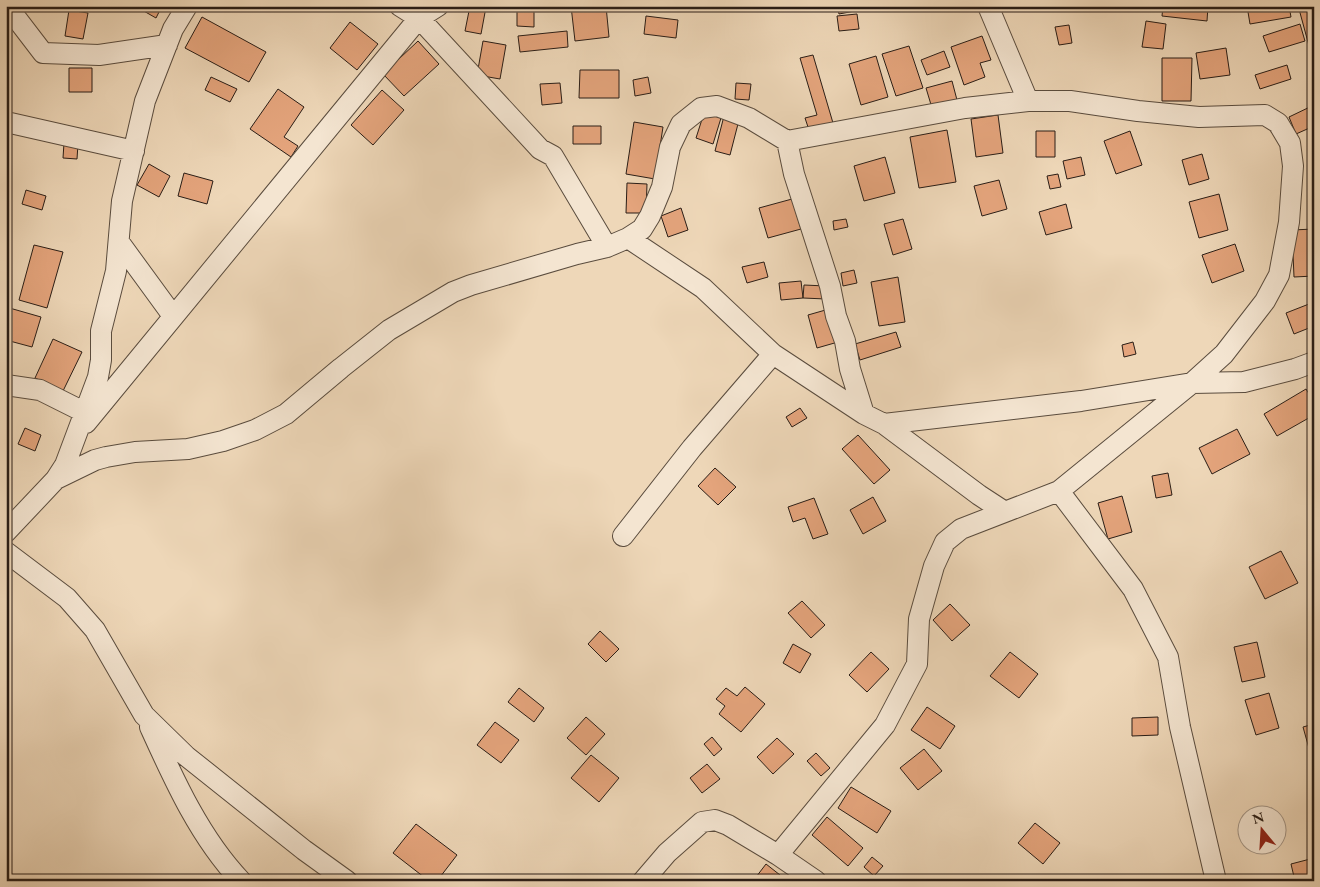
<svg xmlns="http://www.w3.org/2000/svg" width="1320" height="887" viewBox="0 0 1320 887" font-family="'EB Garamond',serif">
  <rect width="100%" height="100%" fill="#eed7b8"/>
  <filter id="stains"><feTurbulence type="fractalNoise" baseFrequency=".004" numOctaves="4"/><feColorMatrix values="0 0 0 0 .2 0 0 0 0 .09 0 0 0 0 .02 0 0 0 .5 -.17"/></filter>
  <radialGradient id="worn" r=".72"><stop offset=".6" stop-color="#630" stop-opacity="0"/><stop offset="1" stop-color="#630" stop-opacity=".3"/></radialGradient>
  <!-- building -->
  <path fill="#e4a47c" stroke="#291d16" d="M135 6H162L156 18Z
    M470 6 486 7 481 34 465 31Z
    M517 6H534V27L517 26Z
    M571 6H606L609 37 575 41Z
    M837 6H859L860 10 839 14Z
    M1163 6H1208L1207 21 1162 16Z
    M1247 6H1289L1291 17 1250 24Z
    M1307 6H1314V57H1312L1299 9Z
    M69 10 88 13 83 39 65 36Z
    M857 14 859 29 839 31 837 16Z
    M646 16 678 20 676 38 644 34Z
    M202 17 266 52 249 82 185 48Z
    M1146 21 1166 24 1163 49 1142 47Z
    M350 22 378 44 357 70 330 48Z
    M1300 24 1305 41 1269 52 1263 36Z
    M1069 25 1072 43 1059 45 1055 27Z
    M567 31 568 47 520 52 518 36Z
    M982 36 991 60 980 63 985 77 964 85 951 47Z
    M418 41 439 64 404 96 383 74Z
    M483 41 506 45 500 79 477 75Z
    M909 46 923 88 896 96 882 54Z
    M1226 48 1230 75 1200 79 1196 53Z
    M944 51 950 67 927 75 921 60Z
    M813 55 833 123 809 130 805 118 817 115 800 58Z
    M876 56 888 97 861 105 849 64Z
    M1162 58H1192L1191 101H1162Z
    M1287 65 1291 79 1260 89 1255 75Z
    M69 68H92V92H69Z
    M580 70H619V98H579Z
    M211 77 237 89 230 102 205 90Z
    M648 77 651 93 635 96 633 80Z
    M952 81 957 100 932 108 926 88Z
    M560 83 562 103 542 105 540 84Z
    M736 83 751 84 749 100 735 99Z
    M278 89 304 107 284 137 298 146 291 157 250 129Z
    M382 90 404 110 373 145 351 125Z
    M1314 105V126L1296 134 1289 117Z
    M704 113 721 118 713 144 696 138Z
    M998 115 1003 153 976 157 971 119Z
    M724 116 739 120 730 155 715 151Z
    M634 122 663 127 655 179 626 174Z
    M573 126H601V144H573Z
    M947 130 956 182 919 188 910 137Z
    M1036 131H1055V157H1036Z
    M1130 131 1142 165 1116 174 1104 141Z
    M64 143 78 144 77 159 63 158Z
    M1202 154 1209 179 1189 185 1182 160Z
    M885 157 895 193 864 201 854 166Z
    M1081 157 1085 175 1067 179 1063 161Z
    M149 164 170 176 159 197 137 185Z
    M184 173 213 181 207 204 178 196Z
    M1058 174 1061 187 1050 189 1047 176Z
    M999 180 1007 209 982 216 974 186Z
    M627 183 647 184 646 213H626Z
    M26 190 46 196 42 210 22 204Z
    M1219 194 1228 230 1199 238 1189 202Z
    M792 199 801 229 768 238 759 208Z
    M1066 204 1072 228 1046 235 1039 212Z
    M681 208 688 230 668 237 661 216Z
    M846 219 848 227 834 230 833 221Z
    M903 219 912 249 893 255 884 224Z
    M1314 229V276L1294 277 1292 230Z
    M1235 244 1244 271 1212 283 1202 255Z
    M34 245 63 252 47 308 19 300Z
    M764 262 768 277 747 283 742 267Z
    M854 270 857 283 843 286 841 273Z
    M898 277 905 322 879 326 871 282Z
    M801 281 803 298 781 300 779 283Z
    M804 285 826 286V299L803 298Z
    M1309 304 1314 316V326L1294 334 1286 313Z
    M6 307 41 317 32 347 6 340Z
    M829 309 838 342 817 348 808 315Z
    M896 332 901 347 860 360 855 344Z
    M53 339 82 352 63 391 35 378Z
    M1133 342 1136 354 1124 357 1122 345Z
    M1306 389 1314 402V415L1277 436 1264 414Z
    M800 408 807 418 792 427 786 417Z
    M25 428 41 435 35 451 18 444Z
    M1237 429 1250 454 1212 474 1199 448Z
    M858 435 890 470 874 484 842 449Z
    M715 468 736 487 718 505 698 486Z
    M1168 473 1172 495 1156 498 1152 476Z
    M1122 496 1132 532 1108 539 1098 503Z
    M873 497 886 521 863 534 850 510Z
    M814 498 828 534 813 539 805 518 793 522 788 507Z
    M1281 551 1298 583 1265 599 1249 567Z
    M802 601 825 625 811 638 788 613Z
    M950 604 970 625 952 641 933 620Z
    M600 631 619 649 606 662 588 644Z
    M1257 642 1265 677 1242 682 1234 647Z
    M793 644 811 654 800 673 783 663Z
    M871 652 889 669 867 692 849 675Z
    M1010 652 1038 674 1019 698 990 676Z
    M745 687 765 704 741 732 719 714 725 706 716 699 726 688 737 696Z
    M519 688 544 708 534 722 508 702Z
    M1269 693 1279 728 1256 735 1245 700Z
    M927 707 955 726 940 749 911 730Z
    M586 717 605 734 586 755 567 738Z
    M1158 717V735L1132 736V718Z
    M495 722 519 740 501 763 477 745Z
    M1314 724V751L1310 752 1303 727Z
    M712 737 722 749 714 756 704 744Z
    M777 738 794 754 773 774 757 757Z
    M924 749 942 771 918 790 900 768Z
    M816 753 830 768 821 776 807 761Z
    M591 755 619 778 599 802 571 778Z
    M707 764 720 779 702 793 690 778Z
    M851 787 891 811 877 833 838 808Z
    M827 817 863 848 848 866 812 835Z
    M1035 823 1060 843 1043 864 1018 843Z
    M416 824 457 855 437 881H429L393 853Z
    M872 857 883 866 874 876 864 867Z
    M1314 858V881H1295L1291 864Z
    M766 864 780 875 775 881H753Z"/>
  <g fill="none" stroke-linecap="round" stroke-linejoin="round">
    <!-- minor casing -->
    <g stroke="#5a4c3e" stroke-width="22">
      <path id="minor" d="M7 6 43 53 99 55 167 45
        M400 6 419 18 540 149 553 156 607 247
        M988 6 1028 101
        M6 122 134 151
        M787 141 794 174 830 286 836 316 845 341 850 369 864 414
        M628 238 703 288 773 354 864 414 884 424 979 495 1005 512
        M119 242 173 316
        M6 385 40 390 84 412
        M86 423 419 18 438 6
        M884 424 1081 401 1192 383 1244 382 1295 369 1314 362
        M56 479 95 460 106 457 135 452 188 449 223 441 255 430 286 414 341 368 389 330 453 292 471 285 577 254 607 247 628 238 642 229 650 216 662 187 670 147 681 124 701 108 717 106 749 118 787 141 965 108 1028 101H1070L1138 111 1199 117 1265 115 1278 123 1290 143 1293 166 1289 222 1279 275 1265 301 1224 354 1192 383 1059 491 961 529 945 542 934 566 919 619 917 664 885 725 778 855
        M1059 491 1133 589 1168 657 1180 727 1216 881
        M6 532 56 479 65 465 98 377 101 360V331L116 271 122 201 145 101 173 29 187 6
        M623 536 692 448 773 354
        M6 552 67 598 95 630 144 715 186 756 304 850 347 881
        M150 727C174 780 200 838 241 881
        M643 881 667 853 702 822 715 820 728 825 778 855 816 881"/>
    </g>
    <!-- minor -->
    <use href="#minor" stroke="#f4e5d1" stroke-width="20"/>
  </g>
  <!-- margin -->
  <rect width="1320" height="887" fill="none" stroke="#eed7b8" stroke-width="25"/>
  <rect x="8" y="8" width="1305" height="872" fill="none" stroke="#291d16" stroke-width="2.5"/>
  <rect x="12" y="12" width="1295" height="862" fill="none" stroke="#291d16"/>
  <!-- north arrow -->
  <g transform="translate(1262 830) rotate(342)"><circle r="24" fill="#f4e5d1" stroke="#a39586"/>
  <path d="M0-4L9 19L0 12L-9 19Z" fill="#8f2418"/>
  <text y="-8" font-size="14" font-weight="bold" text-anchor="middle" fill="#291d16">N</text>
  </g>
  <rect width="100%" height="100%" filter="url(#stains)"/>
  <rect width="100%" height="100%" fill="url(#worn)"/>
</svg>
